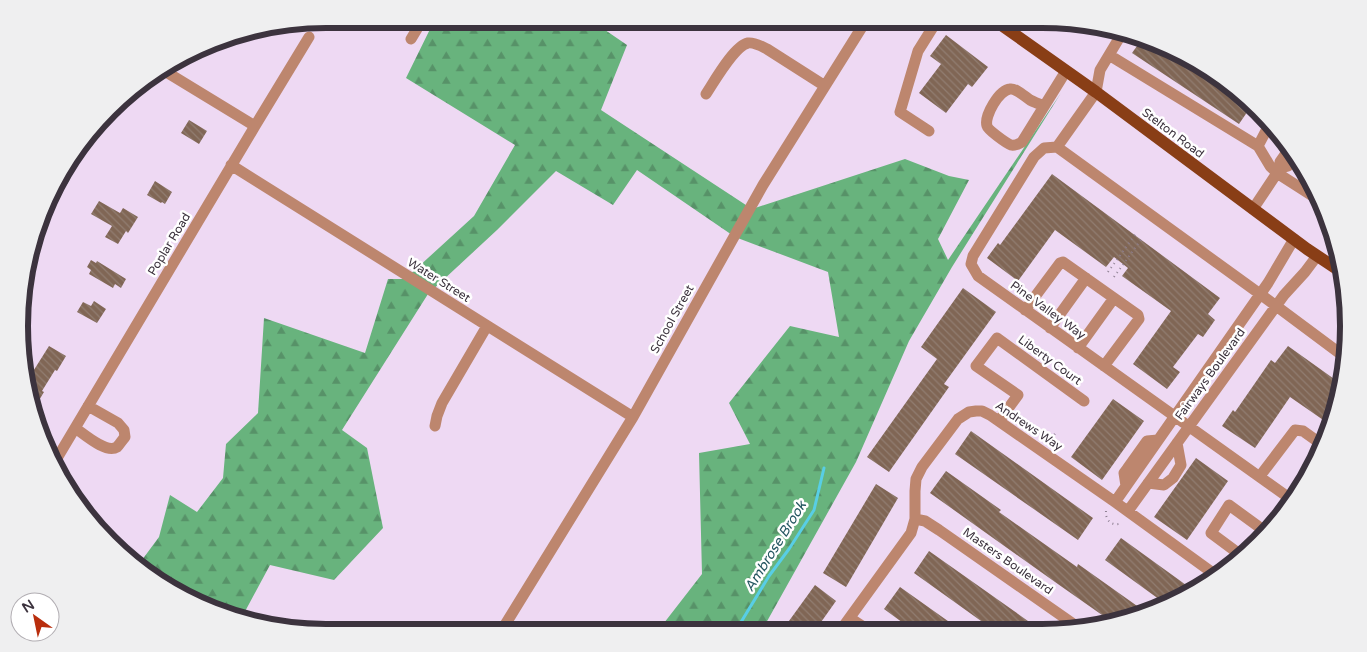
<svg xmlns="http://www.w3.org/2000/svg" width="1367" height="652" viewBox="0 0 1367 652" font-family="'Varela Round',sans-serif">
  <defs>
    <pattern id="forest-firs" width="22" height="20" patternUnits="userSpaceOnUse" patternTransform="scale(1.25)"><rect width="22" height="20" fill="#68b37d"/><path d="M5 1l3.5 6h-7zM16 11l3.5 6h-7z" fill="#579268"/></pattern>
    <pattern id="building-back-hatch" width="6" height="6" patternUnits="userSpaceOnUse" patternTransform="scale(1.25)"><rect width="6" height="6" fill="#806655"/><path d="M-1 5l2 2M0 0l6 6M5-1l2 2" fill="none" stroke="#917d71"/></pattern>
  </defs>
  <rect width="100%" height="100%" fill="#eed9f3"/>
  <!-- forest -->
  <path fill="url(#forest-firs)" d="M435 19H589L627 45 601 110 752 209 905 159 949 176 969 180 938 239 948 260 1061 93 952 267 909 341 856 462 761 632H657L702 574 699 453 750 444 729 403 790 326 839 337 828 272 735 237 637 170 613 205 556 171 497 230 428 294 342 430 367 448 383 528 334 580 270 565 242 617 208 610 139 564 159 537 170 495 197 512 223 478 226 444 258 413 264 318 365 353 388 279H405L474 216 515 145 406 78Z
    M76 150 69 181 53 205 50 204 70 156Z"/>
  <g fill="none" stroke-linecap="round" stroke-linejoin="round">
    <!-- stream -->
    <path stroke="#58cee5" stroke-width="3" d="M735 632 769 576 789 549 814 510 824 468"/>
  </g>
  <!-- building -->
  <path fill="url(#building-back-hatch)" d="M946 35 988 67 972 87 968 84 946 113 919 93 941 64 930 56Z
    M1142 39 1159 42 1252 105 1239 124 1132 53Z
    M189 120 207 131 199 144 181 133Z
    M1052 174 1220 298 1208 314 1215 320 1203 337 1198 334 1173 367 1180 372 1167 389 1133 364 1171 311 1122 276 1128 268 1114 257 1106 267 1055 230 1018 281 987 258 998 243 1000 245Z
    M155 181 172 192 165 204 162 202 161 203 147 195Z
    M99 201 120 213 123 208 138 217 128 233 126 231 118 244 105 237 112 226 91 214Z
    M91 260 96 263 97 261 126 279 121 288 115 284 113 288 89 274 91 270 87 267Z
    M963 288 996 312 944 384 949 387 889 472 867 457 937 359 921 347Z
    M94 301 106 309 97 323 77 312 83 302 91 306Z
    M49 346 66 356 57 371 55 370 42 391 44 392 38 402 31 397 22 367 32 373Z
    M1288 346 1337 381 1329 424 1290 397 1255 448 1222 426 1233 410 1235 412 1271 360 1275 363Z
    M1113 399 1144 421 1102 480 1071 457Z
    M971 431 1093 518 1078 540 955 454Z
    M1196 458 1228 481 1187 540 1154 517Z
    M946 471 1001 510 999 512 1077 567 1078 564 1147 613 1112 622 1055 582 930 493Z
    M876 484 898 498 846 587 823 573Z
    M1121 538 1193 590 1167 605 1105 560Z
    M929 551 1014 611 1042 631H995L914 573Z
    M815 585 836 601 814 632H781Z
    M900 587 962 631H914L884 609Z"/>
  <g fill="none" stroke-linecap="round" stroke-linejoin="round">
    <!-- path -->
    <path stroke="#8d7f91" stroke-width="2" stroke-dasharray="1 4" stroke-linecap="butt" d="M1108 272 1137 232
      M1114 277 1143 237
      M1049 443 1056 432
      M1106 511C1105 521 1113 527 1122 523"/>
    <!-- minor -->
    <path stroke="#bd866e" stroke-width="11" d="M1121 35 1100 70 1096 92 1057 147 1044 148 1034 157 973 256 971 264 978 276 1292 500
      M411 39 423 19
      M1109 55 1258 146
      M163 70 255 126
      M706 94C714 82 734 46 748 43 754 42 761 46 767 49L825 86
      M1044 106C1039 104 1034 102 1030 100 1024 96 1016 88 1010 89 999 90 984 116 987 126 988 130 1006 143 1011 145 1015 146 1018 144 1022 142L1066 71
      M929 131 900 112 918 51 938 19
      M1057 147 1260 294 1342 355
      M1287 152 1280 162 1281 168 1277 173 1316 198
      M231 165 633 417
      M1281 168 1288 166 1292 160
      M1253 209 1277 173 1270 166 1258 146 1269 125
      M1025 310 1060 263 1063 262 1138 315 1139 319 1104 366
      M1050 328 1086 278
      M1078 348 1114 298
      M999 421 1018 395 976 366 997 338 1084 401
      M435 426 437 416 442 403 487 326
      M75 428C84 434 106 454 117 447 120 444 122 440 125 437L124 430 118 423 88 406
      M53 465 255 126 309 37
      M1260 476 1295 430 1303 431 1324 446
      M1148 483 1164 485 1173 478 1181 465 1177 443
      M1126 486 1124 473 1127 469 1147 441 1158 440
      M1115 502 1268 283 1294 239
      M1128 511 1284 295 1305 272 1317 256
      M915 519 925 521 939 530 1082 630
      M1242 556 1211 533 1229 505 1266 532
      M850 618 870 631
      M840 631 911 533 915 519V491L916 479 922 467 958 419 969 412 976 411H982L990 415 1115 502 1217 576
      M500 633 633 417 763 185 867 19"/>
    <!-- major -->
    <path stroke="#893e16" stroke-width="12" d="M993 19 1096 92 1307 249 1337 269"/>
  </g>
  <g text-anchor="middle" stroke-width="5" stroke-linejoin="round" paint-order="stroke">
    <!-- street labels -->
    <g font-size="12" fill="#3c333e" stroke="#fff">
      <text transform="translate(1173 133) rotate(37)" y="4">Stelton Road</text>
      <text transform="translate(169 244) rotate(-59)" y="4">Poplar Road</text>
      <text transform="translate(439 280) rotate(32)" y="4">Water Street</text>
      <text transform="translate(1048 310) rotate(36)" y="4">Pine Valley Way</text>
      <text transform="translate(672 319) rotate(-61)" y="4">School Street</text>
      <text transform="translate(1050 360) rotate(36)" y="4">Liberty Court</text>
      <text transform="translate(1210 374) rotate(-54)" y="4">Fairways Boulevard</text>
      <text transform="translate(1029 426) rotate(34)" y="4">Andrews Way</text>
      <text transform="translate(1008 561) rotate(35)" y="4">Masters Boulevard</text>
    </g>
    <!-- water labels -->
    <g font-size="14" font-style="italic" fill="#255761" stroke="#fff">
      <text transform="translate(775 546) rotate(-58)" y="5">Ambrose Brook</text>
    </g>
  </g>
  <!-- crop -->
  <path d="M0 0H1367V652H0ZM326 28H1042A298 298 0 0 1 1340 326V326A298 298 0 0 1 1042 624H326A298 298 0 0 1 28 326V326A298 298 0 0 1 326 28Z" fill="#efeff0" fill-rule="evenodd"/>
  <path fill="none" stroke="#3c333e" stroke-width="6" d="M326 28H1042A298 298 0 0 1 1340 326V326A298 298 0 0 1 1042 624H326A298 298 0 0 1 28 326V326A298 298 0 0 1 326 28Z"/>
  <!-- north arrow -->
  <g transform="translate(35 617) rotate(327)"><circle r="24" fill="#ffffff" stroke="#b1adb2"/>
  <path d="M0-4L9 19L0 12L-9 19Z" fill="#b92e0d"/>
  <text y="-8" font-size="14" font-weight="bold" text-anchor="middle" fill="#3c333e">N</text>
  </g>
</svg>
